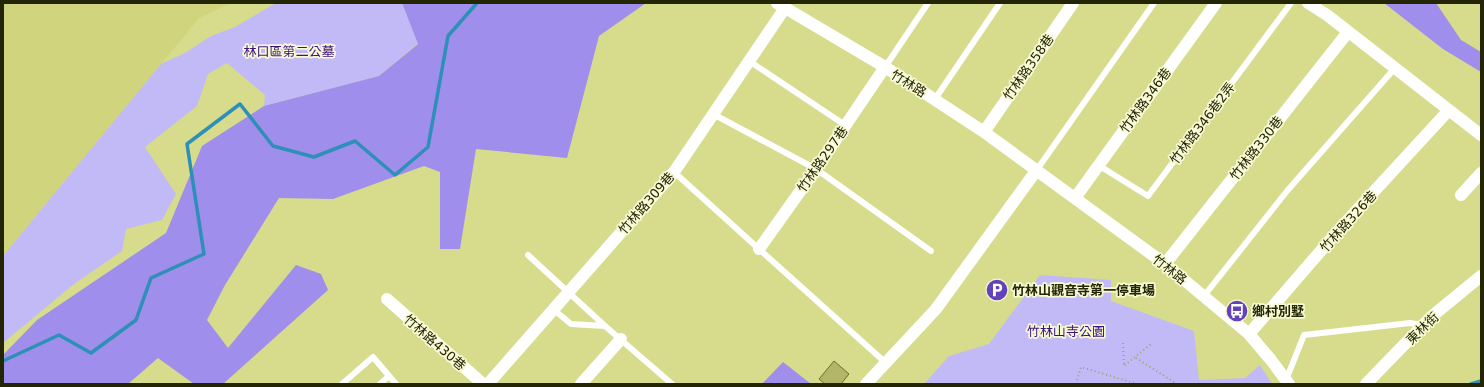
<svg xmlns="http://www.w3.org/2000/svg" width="1484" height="387" viewBox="0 0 1484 387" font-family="'DejaVu Sans','Noto Sans TC',sans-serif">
  <rect width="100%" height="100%" fill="#d7db8c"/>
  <!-- built -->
  <path fill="#d0d47c" d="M3 3H231L199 18 3 256Z"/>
  <!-- green -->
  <path fill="#c2baf6" d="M276 3H402L418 43 379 76 264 106 265 95 227 63 208 74 197 106 145 147 176 194 162 220 126 229 122 251 74 284 3 343V256L161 64 185 53 211 36 235 27Z
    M1040 275 1111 280V301L1194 331 1199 380 1245 378 1260 365 1272 384H924L949 356 989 344Z"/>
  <!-- forest -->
  <path fill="#9f8eeb" d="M402 3H646L599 36 567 158 476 149 460 249H440V172L424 166 333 199 279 198 225 285 207 320 228 348 296 265 321 274 328 290 223 384H194L158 358 128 384H3V355L37 320 166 233 202 146 264 106 379 76 418 44Z
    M1384 3H1436L1461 40 1481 52V72L1443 49Z
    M783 362 811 384H762Z"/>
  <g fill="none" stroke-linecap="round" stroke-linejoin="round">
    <!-- stream -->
    <path stroke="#2e8fb8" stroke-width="3.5" d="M3 361 59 335 91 353 136 320 151 278 204 254 187 144 240 104 273 146 314 157 355 141 395 175 428 147 448 36 477 3
      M1471 384 1481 381"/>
  </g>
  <!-- building -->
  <path fill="#b3b668" stroke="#6f7120" d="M834 361 849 374 841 384H825L819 379Z"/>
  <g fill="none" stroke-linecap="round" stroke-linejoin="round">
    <!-- path -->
    <path stroke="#9ea161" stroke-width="2" stroke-dasharray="1 3" stroke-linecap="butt" d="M1123 343 1124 366 1151 344
      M1136 358 1177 384
      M1076 384 1081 367 1137 384"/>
    <!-- service -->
    <path stroke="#fff" stroke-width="6" d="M749 61 845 125
      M885 67 928 3
      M935 99 1000 3
      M713 114 816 169 931 251
      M1098 165 1148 196 1291 3
      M1036 171 1154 3
      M674 172 759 249 886 363
      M528 255 605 326 672 384
      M1204 296 1287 191 1395 68
      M553 309 571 324 605 326
      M1286 380 1304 335 1410 323 1423 325
      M342 384 373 357 396 384
      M380 384 388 377"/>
    <!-- minor -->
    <path stroke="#fff" stroke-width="12" d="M777 3 885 67 984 132 1165 264 1249 334 1271 360 1289 384
      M1308 3 1327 15 1481 135
      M984 132 1073 3
      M1461 195 1481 173
      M1075 198 1216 3
      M759 249 816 169 885 67
      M1165 264 1348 32
      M387 299 483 384
      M1249 334 1344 224 1449 110
      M488 384 674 172 785 8
      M581 384 621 339
      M866 384 936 309 1036 171
      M1366 384 1431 317 1481 276"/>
  </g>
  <!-- icons -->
  <defs>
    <g id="parking-disc" transform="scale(1.15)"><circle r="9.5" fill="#6342ba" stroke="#f6f9d2"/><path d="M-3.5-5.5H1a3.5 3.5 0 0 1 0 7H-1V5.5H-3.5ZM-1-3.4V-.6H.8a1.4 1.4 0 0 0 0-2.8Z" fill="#fff"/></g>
    <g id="bus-disc" transform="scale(1.15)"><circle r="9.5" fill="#6342ba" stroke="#f6f9d2"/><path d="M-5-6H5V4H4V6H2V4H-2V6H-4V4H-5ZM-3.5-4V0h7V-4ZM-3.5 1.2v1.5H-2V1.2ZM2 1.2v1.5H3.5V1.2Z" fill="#fff"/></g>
  </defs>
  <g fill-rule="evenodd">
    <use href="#parking-disc" x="997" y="290"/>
    <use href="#bus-disc" x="1237" y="311"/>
  </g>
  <g text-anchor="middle" stroke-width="3.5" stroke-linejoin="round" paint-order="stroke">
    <!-- park labels -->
    <g font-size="13" fill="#3b1280" stroke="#f6f9d2">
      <text x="289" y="56">林口區第二公墓</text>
      <text x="1066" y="336">竹林山寺公園</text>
    </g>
    <!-- street labels -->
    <g font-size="13" fill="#242504" stroke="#f6f9d2">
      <text transform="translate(1028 67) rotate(-55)" y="5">竹林路358巷</text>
      <text transform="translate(909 83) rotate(32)" y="5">竹林路</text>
      <text transform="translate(1145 100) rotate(-54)" y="5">竹林路346巷</text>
      <text transform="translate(1202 123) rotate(-53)" y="5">竹林路346巷2弄</text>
      <text transform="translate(1256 148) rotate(-52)" y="5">竹林路330巷</text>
      <text transform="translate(822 159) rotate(-55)" y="5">竹林路297巷</text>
      <text transform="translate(646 203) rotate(-49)" y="5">竹林路309巷</text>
      <text transform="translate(1348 221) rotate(-48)" y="5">竹林路326巷</text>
      <text transform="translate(1170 269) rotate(38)" y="5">竹林路</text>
      <text transform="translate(1422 328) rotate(-44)" y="5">東林街</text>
      <text transform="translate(435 342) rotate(41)" y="5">竹林路430巷</text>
    </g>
    <!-- poi labels -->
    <g font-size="13" font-weight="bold" fill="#242504" stroke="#f6f9d2" text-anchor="start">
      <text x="1012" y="295">竹林山觀音寺第一停車場</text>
      <text x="1252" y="316">鄉村別墅</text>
    </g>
  </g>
  <!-- border -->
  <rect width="1484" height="387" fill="none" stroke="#242504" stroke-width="8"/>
</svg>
